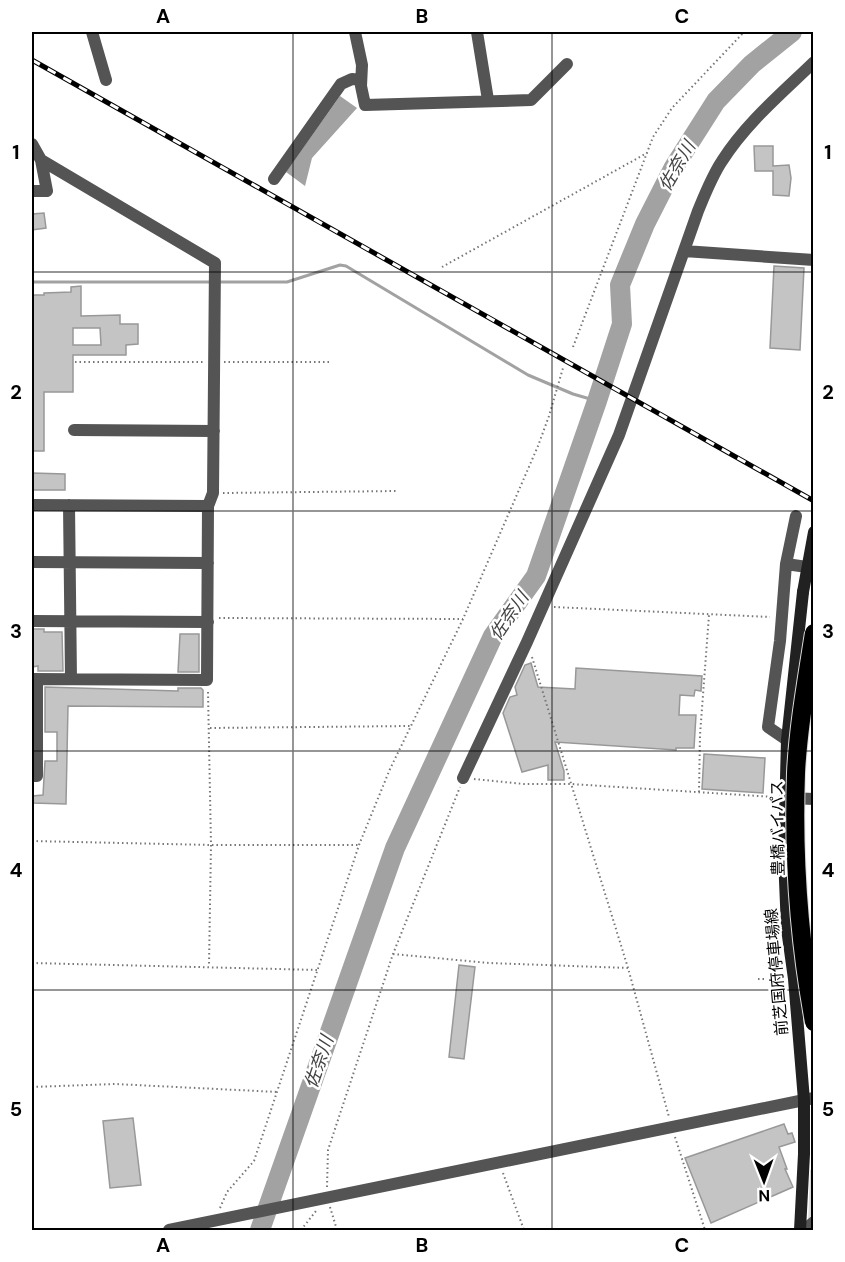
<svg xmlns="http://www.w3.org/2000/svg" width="845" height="1262" viewBox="0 0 845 1262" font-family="'DM Sans','Noto Sans JP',sans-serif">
  <rect width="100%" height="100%" fill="#fff"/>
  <!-- green -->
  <path fill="#dbdbdb" d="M813 1169V1218L808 1223 810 1170Z"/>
  <!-- water -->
  <path fill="#a2a2a2" d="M340 96 357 108 312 158 305 186 286 172Z"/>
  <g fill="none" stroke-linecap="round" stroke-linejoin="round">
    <!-- stream -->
    <path stroke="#a2a2a2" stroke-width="3" d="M32 282H213
      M219 282H287L340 265 346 266 528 375 573 394 597 401"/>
    <!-- river -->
    <path stroke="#a2a2a2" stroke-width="20" d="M260 1230 395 848 493 636 536 576 597 401 622 324 620 285 645 224 674 167 716 101 752 64 792 32"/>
  </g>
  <!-- building -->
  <path fill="#c4c4c4" stroke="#989898" stroke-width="1.5" fill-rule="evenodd" d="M754 146H773V166L789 165 791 178 789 196 773 195V171H755Z
    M44 213 46 228 32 230V214Z
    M774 266 804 268 800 350 770 348Z
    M81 286V316L120 315V324H138V344L126 345V355H73V392H44V451H32V295H44V293L71 292V287ZM73 328H100L101 345H73Z
    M32 473 65 474V490H32Z
    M32 629H44V632H62L63 671H38V666L32 667Z
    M180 634H199V672H178Z
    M531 663 538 687 575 689 576 668 702 676 701 691 695 690 694 696 680 695 679 715H696L694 748H676V750L555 742 564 771V780H548V765L522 772 503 713 510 697 517 695 515 687 525 665Z
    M45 687 178 691V688H201L203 690V707L68 706 66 804 32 803V796L43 795 45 761H57V732H45Z
    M704 754 765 758 763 793 702 789Z
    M459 965 475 967 464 1059 449 1057Z
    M133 1118 141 1185 110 1188 103 1121Z
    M784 1124 788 1134 792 1133 795 1142 779 1147 787 1169H785L793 1187 711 1223 685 1158Z"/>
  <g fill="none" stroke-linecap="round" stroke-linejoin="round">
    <!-- path -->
    <path stroke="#767676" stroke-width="2" stroke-dasharray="1.5 3" stroke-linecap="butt" d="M442 267 647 153
      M573 347 653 137 672 108 744 32
      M75 362H204
      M224 362H330
      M223 493 397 491
      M554 607 770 617
      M219 618 463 619
      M532 657 628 968 669 1117
      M208 692 211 845 209 965
      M210 728 411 726
      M474 779 524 784H571L774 797
      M699 792 700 735 709 615
      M32 841 211 845H359
      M393 954 489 963 628 968
      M32 963 318 970
      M758 979H782
      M32 1087 115 1084 278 1092
      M675 1137 705 1230
      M503 1173 524 1230
      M327 1187 328 1150 393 954 460 787
      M330 1207 337 1230
      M220 1208 227 1192 254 1161 359 845 390 769 463 619 538 446 549 416 563 368
      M301 1230 316 1211"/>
    <!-- street -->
    <path stroke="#545454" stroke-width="12" d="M92 32 106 80
      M355 32 362 65 361 86 365 105 531 100 567 64
      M477 32 488 100
      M32 144 41 160 47 191H32
      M274 179 341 84 352 79 361 80
      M684 251 814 260
      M74 430 214 431
      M32 505 208 506
      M69 505 71 679
      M32 562 208 563
      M786 564 796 516
      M32 621 208 622
      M32 679 207 680 208 506 213 493 215 263 41 160
      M787 740 768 727 780 641 786 564 814 568
      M32 776H37V679
      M463 778 527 642 619 435 698 211C705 194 712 176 722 161 746 123 782 93 814 62
      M788 798 814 799
      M169 1230 814 1098
      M804 1230 814 1222"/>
    <!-- secondary -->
    <path stroke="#212121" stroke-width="12" d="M800 1230 804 1154V1100L794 979 787 929 784 856 787 740 803 592"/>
    <!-- rail casing -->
    <g stroke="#000" stroke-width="5">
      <path id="rail" d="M32 60 814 501"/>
    </g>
    <!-- rail -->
    <use href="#rail" stroke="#fff" stroke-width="3" stroke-dasharray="9" stroke-linecap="butt"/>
    <!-- highway-bridge casing -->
    <g stroke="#dbdbdb" stroke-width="20" stroke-linecap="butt">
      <path id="highway-bridge" d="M814 633C807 678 798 728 796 773 793 856 799 940 814 1022"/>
    </g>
    <!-- secondary-bridge -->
    <path stroke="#212121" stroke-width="12" d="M803 592 814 532"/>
    <!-- highway-bridge -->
    <use href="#highway-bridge" stroke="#000" stroke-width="18"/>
  </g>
  <!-- grid -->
  <path fill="none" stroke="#000" stroke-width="1.5" stroke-opacity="0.55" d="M293 32V1230M552 32V1230M32 272H814M32 511H814M32 751H814M32 990H814"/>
  <g text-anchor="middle" stroke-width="5" stroke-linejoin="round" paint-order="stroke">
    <!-- street labels -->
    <g font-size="16" fill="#000" stroke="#fff">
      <text transform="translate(777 828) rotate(-91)" y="6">豊橋バイパス</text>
      <text transform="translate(776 972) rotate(-95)" y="6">前芝国府停車場線</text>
    </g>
    <!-- water labels -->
    <g font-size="18" font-style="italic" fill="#434343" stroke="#fff">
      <text transform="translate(677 166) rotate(-60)" y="6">佐奈川</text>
      <text transform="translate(509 616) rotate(-56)" y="6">佐奈川</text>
      <text transform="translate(319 1062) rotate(-71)" y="6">佐奈川</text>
    </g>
  </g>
  <!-- border -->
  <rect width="845" height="1262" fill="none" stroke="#ffffff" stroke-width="66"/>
  <!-- north arrow -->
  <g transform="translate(764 1181) rotate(179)" stroke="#ffffff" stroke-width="4.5" paint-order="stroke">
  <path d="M0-4.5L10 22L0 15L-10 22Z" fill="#000000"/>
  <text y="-9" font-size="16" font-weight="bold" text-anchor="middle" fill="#000000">N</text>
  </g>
  <rect x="33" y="33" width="779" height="1196" fill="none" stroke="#000" stroke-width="2"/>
  <g font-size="20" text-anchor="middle" font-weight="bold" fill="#000">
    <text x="163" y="23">A</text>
    <text x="422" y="23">B</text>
    <text x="682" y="23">C</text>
    <text x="16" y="159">1</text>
    <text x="828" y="159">1</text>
    <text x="16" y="399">2</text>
    <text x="828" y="399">2</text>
    <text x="16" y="638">3</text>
    <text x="828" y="638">3</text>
    <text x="16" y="877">4</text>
    <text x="828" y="877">4</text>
    <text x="16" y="1116">5</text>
    <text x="828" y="1116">5</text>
    <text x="163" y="1252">A</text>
    <text x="422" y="1252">B</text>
    <text x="682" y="1252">C</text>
  </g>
</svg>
